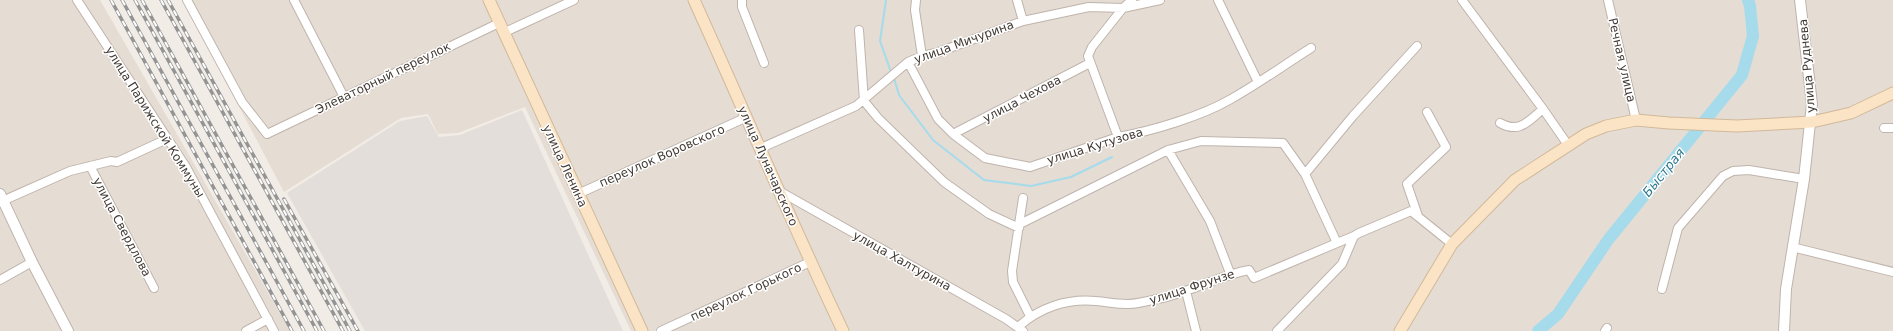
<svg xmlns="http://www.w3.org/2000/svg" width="1893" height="331" viewBox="0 0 1893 331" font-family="'DejaVu Sans',sans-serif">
  <rect width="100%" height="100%" fill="#f1ece5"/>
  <!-- residential -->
  <path fill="#e5dcd4" d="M0 0H100L290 331H0Z
    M183 0H1893V331H631L525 107 458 133 438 134 428 114 401 118 284 192Z"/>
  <!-- industrial -->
  <path fill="#e4deda" d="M522 110 623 331H365L287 193 400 121 427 116 439 137 460 135Z"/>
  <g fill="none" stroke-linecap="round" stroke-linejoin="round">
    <!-- stream -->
    <path stroke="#a5dbeb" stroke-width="2" d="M886 0 880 41 891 72
      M894 78 899 95 933 140 984 180 1031 186 1071 177 1112 157"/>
    <!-- river -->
    <path stroke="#a5dbeb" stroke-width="12" d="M1538 331 1558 314 1608 240 1742 75 1753 36 1750 6 1748 0"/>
    <!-- minor casing -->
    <g stroke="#bfb4ac" stroke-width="10">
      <path id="minor" d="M77 0 186 167 274 331
        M187 0 242 102 267 134 499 23
        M294 0 344 97
        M742 0V7L764 63
        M916 0 915 10 922 56
        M1017 0 1023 21
        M1218 0 1258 82
        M1462 0 1543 109 1568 145
        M1608 0 1636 120
        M859 30 864 101 878 118 944 182 989 214 1019 228
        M503 33 574 0
        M908 62 938 119 953 134 985 158 1030 167 1118 137C1152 131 1202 116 1231 99 1258 84 1284 65 1311 48
        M1500 123C1520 134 1528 121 1543 109
        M1884 128H1893
        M953 134 1090 63
        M1118 137 1088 56 1092 47 1123 8 1160 0
        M761 148 856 106 908 62 922 56 936 53 1023 21 1089 7 1123 8 1132 0
        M1168 150 1210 221 1230 273
        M90 166 154 288
        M1305 174 1353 116 1417 46
        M781 192 1006 319 1023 331
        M578 194 747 117
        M1023 198 1012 271 1013 282 1030 316
        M0 202 70 171 111 161 117 162 167 139
        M1418 216 1407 184 1446 147 1427 112
        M1020 224 1168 150 1201 141 1283 143 1305 174 1337 243 1354 236
        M1792 247 1893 272
        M0 280 32 262
        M1662 289 1678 228 1723 176 1733 171 1749 170 1804 179
        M1186 291 1196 331
        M1018 327C1039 308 1067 298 1096 301 1110 302 1124 306 1138 303 1155 300 1173 296 1188 290 1209 283 1227 274 1249 270L1254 278 1337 243
        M246 331 268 319
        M661 331 810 262
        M1277 331 1342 264 1354 236 1359 233 1411 211 1452 244
        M1605 331 1607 328"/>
    </g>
    <!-- tertiary casing -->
    <g stroke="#bfb4ac" stroke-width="12">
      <path id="tertiary" d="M0 194 32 262 68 331
        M1784 331 1786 289 1804 179 1812 104 1800 0"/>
    </g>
    <!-- secondary casing -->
    <g stroke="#d1b99a" stroke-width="13">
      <path id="secondary" d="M489 0 642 331
        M694 0C744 110 791 222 843 331
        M1400 331 1452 244 1515 180 1586 134 1606 126 1636 120 1669 123 1737 126 1812 122 1851 113 1893 93"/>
    </g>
    <!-- minor -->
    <use href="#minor" stroke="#fff" stroke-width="8"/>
    <!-- tertiary -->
    <use href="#tertiary" stroke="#fff" stroke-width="10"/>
    <!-- secondary -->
    <use href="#secondary" stroke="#fbe4c6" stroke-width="11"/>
    <!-- rail casing -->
    <g stroke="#949494" stroke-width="3.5">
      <path id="rail" d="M111 0 292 331
        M122 0 304 331
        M135 0 317 331
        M142 0 324 331
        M161 0 343 331
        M168 0 350 331
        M284 199 358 331"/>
    </g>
    <!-- rail -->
    <use href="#rail" stroke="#fff" stroke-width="2" stroke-dasharray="6" stroke-linecap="butt"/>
  </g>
  <g text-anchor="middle" stroke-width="3" stroke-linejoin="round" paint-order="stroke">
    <!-- street labels -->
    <g font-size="12" fill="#433b35" stroke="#fff">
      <text transform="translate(964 42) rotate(-20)" y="4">улица Мичурина</text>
      <text transform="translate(1622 60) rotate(77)" y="4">Речная улица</text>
      <text transform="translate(1807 66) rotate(-95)" y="4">улица Руднева</text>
      <text transform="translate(383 78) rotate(-26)" y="4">Элеваторный переулок</text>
      <text transform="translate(1022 99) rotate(-28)" y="4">улица Чехова</text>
      <text transform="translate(155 122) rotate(58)" y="4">улица Парижской Коммуны</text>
      <text transform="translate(1095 146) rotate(-17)" y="4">улица Кутузова</text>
      <text transform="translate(662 156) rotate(-24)" y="4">переулок Воровского</text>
      <text transform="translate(565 166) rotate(65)" y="4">улица Ленина</text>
      <text transform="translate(768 166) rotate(66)" y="4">улица Луначарского</text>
      <text transform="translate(122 227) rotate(62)" y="4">улица Свердлова</text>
      <text transform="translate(902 261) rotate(29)" y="4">улица Халтурина</text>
      <text transform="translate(1192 287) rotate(-18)" y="4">улица Фрунзе</text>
      <text transform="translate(746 292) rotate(-25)" y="4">переулок Горького</text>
    </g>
    <!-- water labels -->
    <g font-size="13" font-style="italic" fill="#307a90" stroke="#fff">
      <text transform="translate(1663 172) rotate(-51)" y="5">Быстрая</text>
    </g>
  </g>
</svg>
